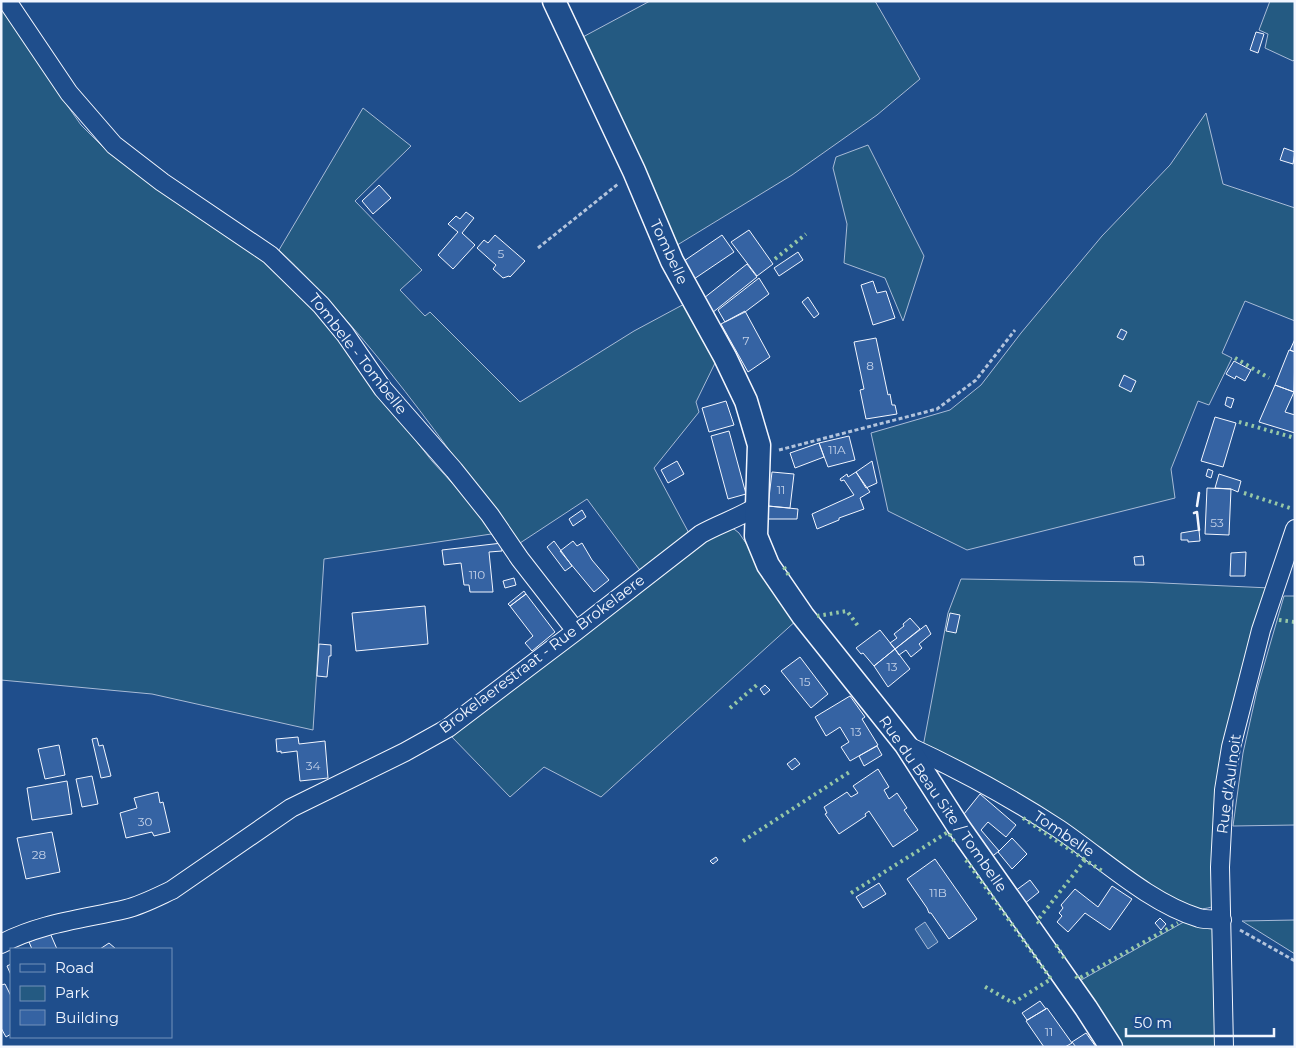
<svg xmlns="http://www.w3.org/2000/svg" width="1296" height="1048" viewBox="0 0 1296 1048" font-family="Montserrat,sans-serif">
  <rect width="100%" height="100%" fill="#1f4e8c"/>
  <!-- green -->
  <path fill="#245a82" stroke="#a8bbd7" d="M650 1H875L920 79 877 115 792 175 674 247 581 38Z
    M1270 1H1295V59L1293 61 1265 48 1268 34 1259 30Z
    M1 5 48 78 81 125 103 147 130 167 249 247 300 290 340 339 383 399 432 461 498 533 324 559 313 730 152 694 1 680Z
    M363 108 411 146 355 201 422 270 400 290 425 316 430 312 520 402 634 331 688 302 717 359 696 402 699 412 654 468 691 537 642 573 587 499 517 545C446 444 369 335 279 250Z
    M1206 113 1223 184 1295 208V321L1245 301 1222 353 1232 358 1209 405 1198 401 1171 469 1175 498 967 550 888 511 871 433 950 410 981 385 1021 333 1102 236 1170 165Z
    M868 145 924 256 903 321 885 278 844 263 847 224 833 168 836 157Z
    M727 528 734 529 739 533 798 619 601 797 544 767 510 797 450 735 690 547Z
    M961 579 1141 582 1270 588 1239 686 1216 905C1201 913 1188 906 1172 901L923 747 948 613Z
    M1284 596H1295V825L1233 826 1243 753 1258 686Z
    M1189 919 1215 930 1218 1047H1117L1076 983Z
    M1295 920V954L1242 921Z"/>
  <!-- water -->
  <path fill="#3b69a3" stroke="#a8bbd7" d="M925 922 938 942 928 949 915 929Z"/>
  <!-- building -->
  <path fill="#3563a3" stroke="#f2f6ff" d="M1256 32 1264 34 1258 53 1250 50Z
    M1284 148 1295 152 1293 164 1280 160Z
    M379 185 391 198 373 214 362 201Z
    M466 212 474 218 462 233 475 245 453 269 438 255 458 232 448 224 456 216 460 219Z
    M749 230 773 264 757 276 731 242Z
    M495 235 525 261 510 277 509 276 503 278 493 269 496 265 477 248 484 240 488 243Z
    M722 235 734 252 694 279 684 261Z
    M798 252 803 260 779 276 774 268Z
    M747 264 757 277 712 313 704 298Z
    M759 278 769 294 745 312 725 322 718 310Z
    M873 281 877 293 886 291 895 318 873 325 861 285Z
    M808 297 819 314 814 318 802 302Z
    M745 311 770 357 748 372 721 324Z
    M1121 329 1127 332 1123 340 1117 337Z
    M876 338 888 395 890 394 892 405H895L897 414 866 419 860 390 864 389 854 342Z
    M1295 339V352L1290 350Z
    M1289 350 1295 352 1294 392 1275 385Z
    M1234 361 1251 370 1245 381 1236 376 1235 379 1226 374Z
    M1124 375 1136 381 1131 392 1119 386Z
    M1275 385 1294 392 1285 412 1295 415V433L1259 422Z
    M1227 397 1234 399 1231 408 1225 405Z
    M726 401 734 425 709 432 702 408Z
    M1215 417 1236 423 1223 467 1201 461Z
    M729 431 746 494 728 499 711 436Z
    M849 436 855 460 828 467 819 443Z
    M819 443 824 457 795 468 790 453Z
    M677 461 684 474 668 483 661 470Z
    M872 461 877 483 866 488 856 472Z
    M1208 469 1213 471 1211 478 1206 476Z
    M772 472 794 474 790 508 768 506Z
    M856 472 870 492 860 498 864 509 839 518V520L817 529 812 514 854 495 844 480 841 481 840 479 847 474 848 477Z
    M1219 474 1241 481 1238 492 1231 489 1215 488Z
    M1207 488 1231 489 1229 535 1205 534Z
    M768 506 798 509 797 519H767Z
    M582 510 586 517 573 526 569 519Z
    M1199 530 1200 541 1188 542V540H1181V533Z
    M554 541 572 566 565 571 547 547Z
    M573 541 577 546 582 543 592 560 609 580 594 592 560 551Z
    M502 543V551L489 552 493 592H470L469 585H464L461 563 444 565 442 550Z
    M1246 552 1245 576H1230L1231 553Z
    M1143 556 1144 565H1135L1134 557Z
    M514 578 516 585 505 588 503 581Z
    M524 591 526 594 510 606 508 604Z
    M526 594 555 632 532 651 525 643 533 636 510 606Z
    M425 606 428 644 356 651 352 613Z
    M950 613 960 615 956 633 946 631Z
    M910 618 920 629 895 649 890 643 897 638 894 634 904 626 903 624Z
    M926 625 931 634 919 644 922 648 911 657 906 650 899 655 895 649Z
    M880 630 895 649 874 666 863 653 861 654 856 648Z
    M319 644 331 645V656H329L327 677 317 676Z
    M895 649 910 669 888 687 874 666Z
    M800 657 828 694 811 708 781 671Z
    M765 685 770 690 764 695 760 689Z
    M850 696 865 717 862 719 878 745 850 761 841 747 849 742 840 727 826 736 815 717Z
    M298 737 299 744 325 741 328 778 300 781 297 751 281 753V751L277 752 276 739Z
    M97 738 99 746 103 745 111 776 101 778 92 739Z
    M59 745 65 775 45 779 38 749Z
    M877 746 882 755 864 766 859 756Z
    M795 758 800 764 792 770 787 764Z
    M878 769 889 787 884 790 889 799 897 793 907 808 904 810 918 830 893 847 869 811 865 814 866 816 839 834 825 814 827 813 824 807 847 792 851 797 858 793 853 786Z
    M92 776 98 804 82 807 76 779Z
    M67 781 72 814 32 820 27 788Z
    M158 792 160 803 163 802 170 832 154 836 152 832 126 838 120 813 137 808 134 798Z
    M980 794 1016 825 1006 837 988 822 981 830 999 851 989 859 960 819Z
    M52 832 60 872 26 879 17 838Z
    M1012 838 1027 854 1012 869 998 852Z
    M716 857 718 860 713 864 710 861Z
    M935 859 977 919 949 939 931 913H929L927 908 907 879Z
    M1030 880 1039 892 1024 904 1015 891Z
    M879 883 886 894 863 908 856 897Z
    M1112 886 1132 899 1110 930 1085 913 1068 932 1057 922 1062 916 1059 913 1063 908 1061 905 1075 889 1098 907Z
    M1160 918 1166 924 1161 930 1155 923Z
    M50 933 57 949H32L29 942Z
    M109 943 116 949H100Z
    M11 964V975L7 966Z
    M5 984 11 996V1034L6 1037 1 1028V985Z
    M1040 1001 1046 1009 1027 1020 1022 1013Z
    M1047 1008 1072 1043 1065 1047H1044L1026 1021Z
    M1086 1033 1096 1047H1076L1072 1042Z"/>
  <g fill="none" stroke-linecap="round" stroke-linejoin="round">
    <!-- minor casing -->
    <g stroke="#f2f6ff" stroke-width="20">
      <path id="minor" d="M7 1 69 93 114 145 162 182 270 255 321 305 345 334 383 389 454 470 490 515 520 559 576 631
        M906 745C958 769 1010 797 1059 829 1103 859 1148 902 1199 918 1206 920 1215 919 1222 920
        M1 944C40 923 84 919 126 909 142 905 157 897 172 890L291 808 405 752 448 728 576 631 701 534C719 524 738 518 756 507
        M1224 1047 1220 867 1224 790 1231 747 1261 630 1295 529"/>
    </g>
    <!-- tertiary casing -->
    <g stroke="#f2f6ff" stroke-width="25">
      <path id="tertiary" d="M554 1 634 171 672 261 725 357 746 401 759 445 756 536 768 565 803 616 906 745 958 826 1086 1008 1111 1047"/>
    </g>
    <!-- path -->
    <path stroke="#b3c4dc" stroke-width="3" stroke-dasharray="4 2.5" stroke-linecap="butt" d="M538 248 618 184
      M779 450 937 409 976 380 1015 330
      M1240 930 1295 961"/>
    <!-- minor -->
    <use href="#minor" stroke="#1f4e8c" stroke-width="18"/>
    <!-- tertiary -->
    <use href="#tertiary" stroke="#1f4e8c" stroke-width="22"/>
    <!-- hedge -->
    <path stroke="#97c8a6" stroke-width="4" stroke-dasharray="2.5 4" stroke-linecap="butt" d="M775 259 806 234
      M1235 358 1269 378
      M1239 422 1295 438
      M1244 493 1290 508
      M784 567 790 578
      M817 616 847 611 858 626
      M1279 620 1295 622
      M730 708 759 683
      M1023 818 1085 860
      M743 841 851 771
      M966 860 1051 979 1013 1003 982 985
      M851 893 948 832 954 841
      M1039 923 1037 921 1085 860 1104 872
      M1056 945 1064 958
      M1076 976 1078 979 1178 923"/>
    <!-- wall -->
    <path stroke="#f2f6ff" stroke-width="2.5" d="M1197 506 1199 493
      M1194 513 1197 512 1199 530"/>
  </g>
  <g text-anchor="middle" stroke-width="4" stroke-linejoin="round" paint-order="stroke">
    <!-- number labels -->
    <g font-size="12" fill="#c3d1e8">
      <text x="501" y="258">5</text>
      <text x="746" y="345">7</text>
      <text x="870" y="370">8</text>
      <text x="837" y="454">11A</text>
      <text x="781" y="494">11</text>
      <text x="1217" y="527">53</text>
      <text x="477" y="579">110</text>
      <text x="892" y="671">13</text>
      <text x="805" y="686">15</text>
      <text x="856" y="736">13</text>
      <text x="313" y="770">34</text>
      <text x="145" y="826">30</text>
      <text x="39" y="859">28</text>
      <text x="938" y="897">11B</text>
      <text x="1049" y="1036">11</text>
    </g>
    <!-- street labels -->
    <g font-size="15" fill="#f2f6ff" stroke="#1f4e8c">
      <text transform="translate(669 252) rotate(65)" y="5">Tombelle</text>
      <text transform="translate(358 354) rotate(52)" y="5">Tombele - Tombelle</text>
      <text transform="translate(542 654) rotate(-37)" y="5">Brokelaerestraat - Rue Brokelaere</text>
      <text transform="translate(1229 784) rotate(-82)" y="5">Rue d'Aulnoit</text>
      <text transform="translate(943 804) rotate(55)" y="5">Rue du Beau Site / Tombelle</text>
      <text transform="translate(1064 834) rotate(34)" y="5">Tombelle</text>
    </g>
  </g>
  <!-- border -->
  <rect width="1296" height="1048" fill="none" stroke="#f2f6ff" stroke-width="5"/>
  <!-- legend -->
  <rect x="10" y="948" width="162" height="90" fill="#1f4e8c" stroke="#7391ba"/>
  <rect x="20" y="964" width="25" height="8" fill="#1f4e8c" stroke="#7391ba"/>
  <text x="55" y="973" font-size="15" fill="#f2f6ff">Road</text>
  <rect x="20" y="986" width="25" height="15" fill="#245a82" stroke="#7391ba"/>
  <text x="55" y="998" font-size="15" fill="#f2f6ff">Park</text>
  <rect x="20" y="1010" width="25" height="15" fill="#3563a3" stroke="#7391ba"/>
  <text x="55" y="1023" font-size="15" fill="#f2f6ff">Building</text>
  <!-- scale -->
  <path d="M1126 1028v8h148v-8" fill="none" stroke="#f2f6ff" stroke-width="2.5"/>
  <text x="1134" y="1028" font-size="15" fill="#f2f6ff" stroke="#1f4e8c" stroke-width="4" paint-order="stroke">50 m</text>
</svg>
